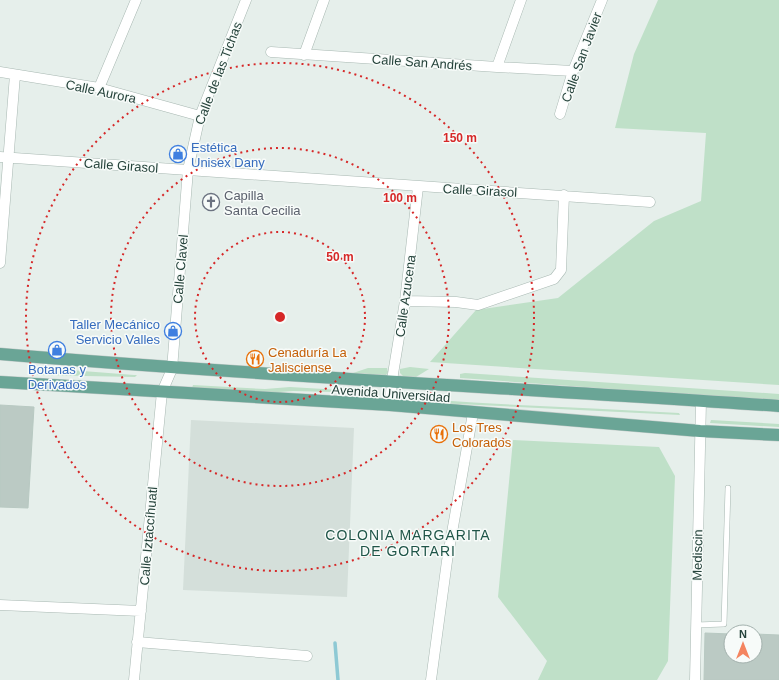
<svg xmlns="http://www.w3.org/2000/svg" width="779" height="680" viewBox="0 0 779 680" font-family="Helvetica,sans-serif">
  <rect width="100%" height="100%" fill="#e6efeb"/>
  <!-- built -->
  <path fill="#d4dfda" d="M191 420 354 428 347 597 183 590Z"/>
  <!-- green -->
  <path fill="#bfe0c8" d="M658 0H779V385L430 362 476 310 558 298 654 221 701 201 706 133 615 128 634 54Z
    M410 367 429 369 416 377 403 376 400 373V369Z
    M368 368H387L388 372 386 375 353 373Z
    M70 370 134 375H137L135 377 37 375 38 373Z
    M465 373 779 394V401L460 378V374Z
    M193 385 265 389 290 387 375 392 372 393 293 391 265 393 192 388Z
    M437 400C517 406 598 408 679 413L680 415 437 403Z
    M711 420 779 424V427L710 423Z
    M513 440 659 447 675 476 668 661 657 680H538L547 661 498 597Z"/>
  <g fill="none" stroke-linecap="round" stroke-linejoin="round">
    <!-- stream -->
    <path stroke="#8ec9d4" stroke-width="3.5" d="M335 643 338 680"/>
  </g>
  <!-- building -->
  <path fill="#bbcac4" stroke="#b8c9c2" d="M0 405 34 407 28 508 0 507Z
    M705 633 731 634V656H755V634L779 635V680H704Z"/>
  <g fill="none" stroke-linecap="round" stroke-linejoin="round">
    <!-- service casing -->
    <g stroke="#a8b8b2" stroke-width="6">
      <path id="service" d="M696 625 724 624 728 488"/>
    </g>
    <!-- minor casing -->
    <g stroke="#a8b8b2" stroke-width="11">
      <path id="minor" d="M271 52 497 67 573 71
        M304 55 324 0
        M497 67 521 0
        M0 72 99 88 200 116
        M99 88 136 0
        M560 114 573 71 602 0
        M0 157 650 202
        M0 263 15 75
        M405 301 456 302 478 305 554 279 561 270 564 195
        M390 405 392 380 405 301 418 187
        M0 605 141 611
        M137 642 307 656
        M134 680 162 392 172 369 188 170 200 116 246 0
        M431 680 447 561 473 413
        M695 680 701 401"/>
    </g>
    <!-- primary casing -->
    <g stroke="#c2cac8" stroke-width="13">
      <path id="primary" d="M0 354C259 376 519 388 779 406
        M0 382 390 405 700 431 779 435"/>
    </g>
    <!-- service -->
    <use href="#service" stroke="#fff" stroke-width="5"/>
    <!-- minor -->
    <use href="#minor" stroke="#fff" stroke-width="10"/>
    <!-- primary -->
    <use href="#primary" stroke="#6aa596" stroke-width="12"/>
  </g>
  <!-- distance rings -->
  <g fill="none" stroke="#d62828" stroke-width="2" stroke-dasharray="2 4">
    <circle cx="280" cy="317" r="85"/>
    <circle cx="280" cy="317" r="169"/>
    <circle cx="280" cy="317" r="254"/>
  </g>
  <!-- icons -->
  <defs>
    <g id="shop-ring" transform="scale(0.9)"><circle r="9.5" fill="#f7fbf9" stroke="#3f7fe0" stroke-width="1.5"/><path d="M-5-2.5h2.3a2.7 3.5 0 0 1 5.4 0H5L5.5 6h-11ZM-1.5-2.5h3a1.5 2.3 0 0 0-3 0Z" fill="#3f7fe0"/></g>
    <g id="church-ring" transform="scale(0.9)"><circle r="9.5" fill="#f7fbf9" stroke="#6b7280" stroke-width="1.5"/><path d="M-1.2-6h2.4v3.5h3.3v2.4h-3.3V6h-2.4V-.1h-3.3v-2.4h3.3Z" fill="#6b7280"/></g>
    <g id="restaurant-ring" transform="scale(0.9)"><circle r="9.5" fill="#f7fbf9" stroke="#e8710a" stroke-width="1.5"/><path d="M-5-6h1v4h1v-4h1v4h1v-4h1v5L-1.5 .5V6h-2V.5L-5-1ZM5-6V6H3V1.5H1.5Q1.5-4 5-6Z" fill="#e8710a"/></g>
  </defs>
  <g fill-rule="evenodd">
    <use href="#shop-ring" x="178" y="154"/>
    <use href="#church-ring" x="211" y="202"/>
    <use href="#shop-ring" x="173" y="331"/>
    <use href="#shop-ring" x="57" y="350"/>
    <use href="#restaurant-ring" x="255" y="359"/>
    <use href="#restaurant-ring" x="439" y="434"/>
  </g>
  <g text-anchor="middle" stroke-width="3" stroke-linejoin="round" paint-order="stroke">
    <!-- street labels -->
    <g font-size="13" fill="#24423a" stroke="#f7fbf9">
      <text transform="translate(581 57) rotate(-70)" y="5">Calle San Javier</text>
      <text transform="translate(422 62) rotate(4)" y="5">Calle San Andrés</text>
      <text transform="translate(218 73) rotate(-69)" y="5">Calle de las Tichas</text>
      <text transform="translate(101 91) rotate(12)" y="5">Calle Aurora</text>
      <text transform="translate(121 165) rotate(4)" y="5">Calle Girasol</text>
      <text transform="translate(480 190) rotate(3)" y="5">Calle Girasol</text>
      <text transform="translate(180 269) rotate(-85)" y="5">Calle Clavel</text>
      <text transform="translate(405 296) rotate(-82)" y="5">Calle Azucena</text>
      <text transform="translate(391 393) rotate(4)" y="5">Avenida Universidad</text>
      <text transform="translate(148 536) rotate(-85)" y="5">Calle Iztaccíhuatl</text>
      <text transform="translate(697 555) rotate(-89)" y="5">Mediscin</text>
    </g>
    <!-- shop labels -->
    <g font-size="13" fill="#366cbe" stroke="#f7fbf9" text-anchor="start">
      <text x="191" y="152">Estética<tspan x="191" dy="15">Unisex Dany</tspan></text>
      <text x="160" y="329" text-anchor="end">Taller Mecánico<tspan x="160" dy="15">Servicio Valles</tspan></text>
      <text x="57" y="374" text-anchor="middle">Botanas y<tspan x="57" dy="15">Derivados</tspan></text>
    </g>
    <!-- worship labels -->
    <g font-size="13" fill="#5b616d" stroke="#f7fbf9" text-anchor="start">
      <text x="224" y="200">Capilla<tspan x="224" dy="15">Santa Cecilia</tspan></text>
    </g>
    <!-- food labels -->
    <g font-size="13" fill="#c56008" stroke="#f7fbf9" text-anchor="start">
      <text x="268" y="357">Cenaduría La<tspan x="268" dy="15">Jalisciense</tspan></text>
      <text x="452" y="432">Los Tres<tspan x="452" dy="15">Colorados</tspan></text>
    </g>
    <!-- neighbourhood labels -->
    <g font-size="14" letter-spacing="1" fill="#1f5548" stroke="#f7fbf9">
      <text x="408" y="540">COLONIA MARGARITA<tspan x="408" dy="16">DE GORTARI</tspan></text>
    </g>
  </g>
  <circle cx="280" cy="317" r="6" fill="#d62828" stroke="#f7fbf9" stroke-width="2"/>
  <g font-size="12" text-anchor="middle" font-weight="bold" fill="#d62828" stroke="#f7fbf9" stroke-width="3" stroke-linejoin="round" paint-order="stroke">
    <text x="460" y="142">150 m</text>
    <text x="400" y="202">100 m</text>
    <text x="340" y="261">50 m</text>
  </g>
  <!-- north arrow -->
  <g transform="translate(743 644)"><circle r="19" fill="#f7fbf9" stroke="#a3b1ad"/>
  <path d="M0-3L7 15L0 10L-7 15Z" fill="#f4845f"/>
  <text y="-6" font-size="11" font-weight="bold" text-anchor="middle" fill="#24423a">N</text>
  </g>
</svg>
